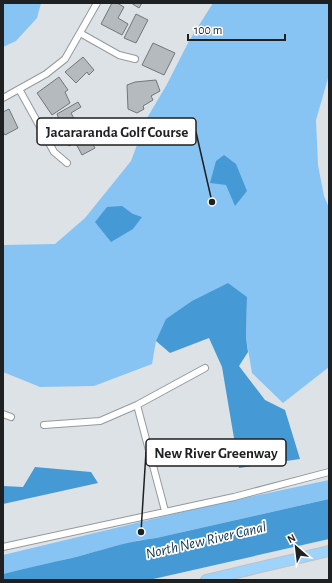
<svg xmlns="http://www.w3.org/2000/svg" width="332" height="583" viewBox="0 0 332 583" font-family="'Alegreya Sans',sans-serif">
  <rect width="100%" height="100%" fill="#dde2e7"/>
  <!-- green -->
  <path fill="#88c4f3" d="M3 3H41L37 18 16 41 3 47Z
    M213 3H329V75L316 120 318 165 324 196 329 208V367L283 403 252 373 246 337 247 297 156 341 152 364 94 386 40 387 3 372V245L55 244 85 218 131 161 147 118 166 86 189 41Z
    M329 480V499L156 538 140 540 72 558 3 574V555L207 506Z"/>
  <!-- water -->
  <path fill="#459ad5" d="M224 155 236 164 247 191 235 206 226 185 210 183 216 161Z
    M122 206 133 214 142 217 133 229 111 242 95 222 107 207Z
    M228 283 247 297 246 337 248 352 239 366 265 400 285 410 300 459 239 468 222 367 209 338 170 353 156 341 166 319 192 301Z
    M35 467 91 472 98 483 3 504V486L23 487Z
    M329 499V539L149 580H3V574C26 568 49 563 72 558 100 551 127 541 156 538Z"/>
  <!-- building -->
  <path fill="#b5babe" stroke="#72777b" d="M112 3H117L124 7 118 18 128 24 122 35 101 24Z
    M131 3H142L139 8Z
    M136 14 148 20 136 43 124 38Z
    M153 43 175 53 164 75 142 65Z
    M83 57 94 70 89 75 87 72 76 83 65 72Z
    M59 77 68 90 65 92 70 103 52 115 37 93Z
    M156 80 160 91 151 96 153 100 143 106 144 109 137 113 128 109 127 85 135 82Z
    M78 102 81 107 71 113 78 126 62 135 55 121 59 119 57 114Z
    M9 109 18 128 5 135 3 132V112Z
    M83 127 95 148 82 155 75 142 69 146 65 138Z"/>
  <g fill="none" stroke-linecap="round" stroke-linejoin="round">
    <!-- street casing -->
    <g stroke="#959a9e" stroke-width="8">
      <path id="street" d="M80 33 119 55 135 59
        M19 89 54 152 67 163
        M3 98 46 74 65 59 97 3
        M137 405 165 511
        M3 414 11 417
        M44 425 100 421 137 405 205 368
        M3 547 234 497 329 472"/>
    </g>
    <!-- primary casing -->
    <g stroke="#c0c1c1" stroke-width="12">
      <path id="primary" d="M206 580 329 551"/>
    </g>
    <!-- street -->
    <use href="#street" stroke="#fff" stroke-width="6"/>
    <!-- primary -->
    <use href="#primary" stroke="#9ed4fc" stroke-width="10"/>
  </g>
  <g text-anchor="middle" stroke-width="3.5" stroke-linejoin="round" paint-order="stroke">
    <!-- water labels -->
    <g font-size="15" font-style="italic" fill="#0e324b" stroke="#fff">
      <text transform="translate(206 540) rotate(-13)" y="5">North New River Canal</text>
    </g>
  </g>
  <!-- callouts -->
  <path fill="none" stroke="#1e2021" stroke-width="1.5" d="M212 202L196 132M141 532L146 452"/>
  <g fill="#1e2021" stroke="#fff" stroke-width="1.5">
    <circle cx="212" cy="202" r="4"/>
    <circle cx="141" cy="532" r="4"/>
  </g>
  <g fill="#fff" stroke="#1e2021" stroke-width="1.5">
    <rect x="37" y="118" width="159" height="27" rx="4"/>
    <rect x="146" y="439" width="140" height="27" rx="4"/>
  </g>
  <g font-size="15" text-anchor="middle" font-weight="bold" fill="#1e2021">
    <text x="117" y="137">Jacararanda Golf Course</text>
    <text x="216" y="458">New River Greenway</text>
  </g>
  <!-- border -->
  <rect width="332" height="583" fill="none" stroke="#1e2021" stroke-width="8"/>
  <!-- north arrow -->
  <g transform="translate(296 547) rotate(332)" stroke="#ffffff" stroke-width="3" paint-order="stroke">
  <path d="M0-3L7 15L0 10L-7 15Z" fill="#1e2021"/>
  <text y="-6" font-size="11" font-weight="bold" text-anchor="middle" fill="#1e2021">N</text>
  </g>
  <!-- scale -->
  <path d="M188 34v6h97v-6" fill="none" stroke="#1e2021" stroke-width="2"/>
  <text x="194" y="34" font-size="12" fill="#1e2021" stroke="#ffffff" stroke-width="3" paint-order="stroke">100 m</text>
</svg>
